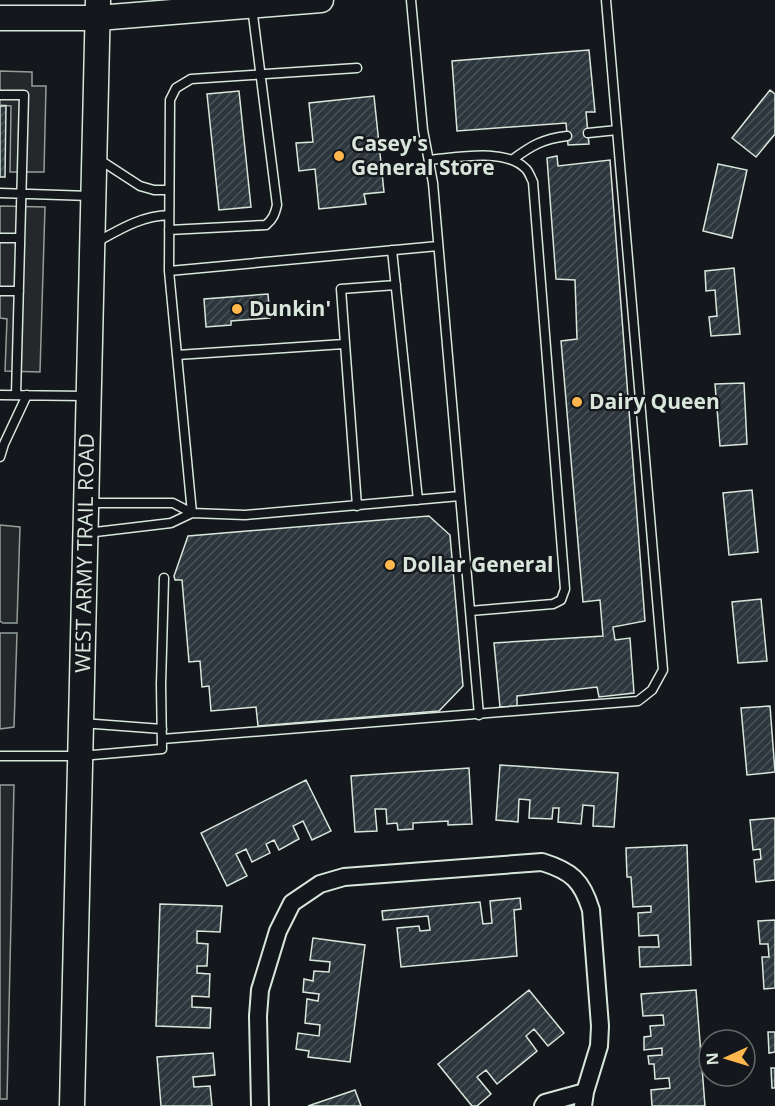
<svg xmlns="http://www.w3.org/2000/svg" width="775" height="1106" viewBox="0 0 775 1106" font-family="'Open Sans',sans-serif">
  <defs>
    <pattern id="building-hatch" width="6" height="6" patternUnits="userSpaceOnUse" patternTransform="scale(1.5)"><rect width="6" height="6" fill="#2c363c"/><path d="M-1 1l2-2M0 6l6-6M5 7l2-2" fill="none" stroke="#4a5358"/></pattern>
  </defs>
  <rect width="100%" height="100%" fill="#14181c"/>
  <!-- parking -->
  <path fill="#24282b" stroke="#939e99" stroke-width="1.5" d="M0 71 32 72V86H46L44 172H10L11 106 0 105Z
    M0 206 45 207 40 372 5 371 7 319 0 318Z
    M0 525 20 527 17 623H3L0 621Z
    M0 633H17L14 727 0 729Z
    M0 785H14L7 1099H0Z"/>
  <!-- building -->
  <path fill="url(#building-hatch)" stroke="#d8e6dc" stroke-width="1.5" d="M589 50 595 112H586L589 144 568 145 566 123 457 131 452 61Z
    M770 90 775 94V134L756 157 732 138Z
    M239 91 251 207 219 210 207 94Z
    M374 96 384 192 364 194 366 204 319 209 315 169 299 171 296 143 313 142 309 103Z
    M0 106H6L5 177H0Z
    M557 156 558 166 610 160 645 621 613 627 615 640 630 638 634 693 599 697 597 687 517 696V706L500 707 494 643 603 636 600 600 583 602 561 341 577 339 575 280 556 279 547 158Z
    M718 164 747 170 732 238 703 231Z
    M734 268 740 334 711 336 709 317 717 316 715 290 706 291 705 271Z
    M268 294 270 318 231 321V325L206 327 204 299Z
    M744 383 747 444 720 446 715 384Z
    M752 490 758 552 729 555 723 493Z
    M429 516 450 535 463 686 439 711 258 726 256 707 211 711 209 686 202 687 200 661 189 662 182 580H175L174 576 188 536Z
    M761 599 767 661 738 663 732 602Z
    M770 706 775 772 747 775 741 708Z
    M500 765 618 773 614 827 593 826 594 806 583 805 581 824 558 822 559 808H553L552 819 529 818 530 800 519 799 518 822 496 820Z
    M469 768 472 824 448 825V821L413 823V829L398 830 397 823 387 824 386 809H375L377 831 355 832 351 776Z
    M306 780 331 831 312 840 303 821 293 826 299 839 279 850 274 840 266 844 270 853 252 862 246 849 236 854 247 876 227 886 201 833Z
    M775 818V880L756 882 754 860 761 859 760 849 753 850 750 820Z
    M687 845 691 965 640 967 639 947H659L658 935 639 936 638 913 651 912V906L633 907 631 877H627L626 848Z
    M520 898 521 909 514 910 517 956 401 967 397 928 419 926 420 931 430 930 428 916 383 920 382 911 480 902 483 924 492 923 490 901Z
    M160 904 222 906 220 932 197 931V943L208 944 207 966H197V973L210 974 209 997 192 996V1007L211 1008 210 1028 156 1026Z
    M775 920V988L764 989 762 957H769L768 944H760L758 921Z
    M313 938 365 945 350 1062 308 1057 309 1051 296 1049 298 1033 319 1036 320 1025 305 1023 307 999 318 1001 319 994 303 992 304 979 313 981 314 971 329 972 330 962 310 960Z
    M529 990 564 1033 548 1046 534 1029 526 1036 537 1051 497 1084 486 1070 477 1077 491 1094 477 1106H472L438 1064Z
    M696 990 705 1106H652L651 1090 670 1088 669 1078 655 1079 654 1064H649L648 1056 662 1055V1048L644 1050V1037L651 1036 650 1026 664 1025 663 1015 643 1016 641 994Z
    M768 1032H775V1052L769 1053Z
    M213 1053 215 1075 193 1077 194 1087 210 1086 212 1106H161L157 1057Z
    M771 1068H775V1088H772Z
    M355 1090 361 1106H308Z"/>
  <g fill="none" stroke-linecap="round" stroke-linejoin="round">
    <!-- lane casing -->
    <g stroke="#d8e6dc" stroke-width="11">
      <path id="lane" d="M411 0 423 130 433 183 479 715
        M0 95H24L16 395
        M588 133 617 130
        M97 158 140 186 154 190H169
        M429 160C456 158 505 147 526 169 529 172 531 178 533 182L565 589 561 600 553 604 470 611
        M512 160C532 145 543 139 567 136
        M0 193 90 196
        M169 230 266 225C273 219 275 214 277 205L252 7
        M0 238H20
        M95 243C119 230 140 216 169 215
        M392 250 418 500
        M169 271 170 100 176 88 191 79 357 68
        M0 291H19
        M177 355 344 344
        M0 395 86 396
        M0 457 4 444 27 395
        M89 503H173L192 513 245 515 460 496
        M357 506 341 289 396 285
        M192 513 169 271 438 246
        M87 533 171 523 192 513
        M82 723 162 729
        M162 739 638 701 652 690 663 670 606 0
        M0 756H81L162 749 161 684 164 578"/>
    </g>
    <!-- street casing -->
    <g stroke="#d8e6dc" stroke-width="20">
      <path id="street" d="M260 1106 258 1016 260 990 278 931 292 903 320 884 344 877 542 862C571 871 582 880 591 910L600 1026 599 1046 585 1092 583 1106
        M543 1106 545 1103 585 1092"/>
    </g>
    <!-- secondary casing -->
    <g stroke="#d8e6dc" stroke-width="27">
      <path id="secondary" d="M0 18H98L321 0
        M72 1106 98 0"/>
    </g>
    <!-- lane -->
    <use href="#lane" stroke="#14181c" stroke-width="8"/>
    <!-- street -->
    <use href="#street" stroke="#14181c" stroke-width="16"/>
    <!-- secondary -->
    <use href="#secondary" stroke="#14181c" stroke-width="24"/>
  </g>
  <!-- markers -->
  <g fill="#ffb74d" stroke="#14181c" stroke-width="2">
    <circle cx="339" cy="156" r="6"/>
    <circle cx="237" cy="309" r="6"/>
    <circle cx="577" cy="402" r="6"/>
    <circle cx="390" cy="565" r="6"/>
  </g>
  <g text-anchor="middle" stroke-width="4.5" stroke-linejoin="round" paint-order="stroke">
    <!-- poi labels -->
    <g font-size="21" font-weight="bold" fill="#d8e6dc" stroke="#14181c" text-anchor="start">
      <text x="351" y="151">Casey's<tspan x="351" dy="24">General Store</tspan></text>
      <text x="249" y="316">Dunkin'</text>
      <text x="589" y="409">Dairy Queen</text>
      <text x="402" y="572">Dollar General</text>
    </g>
    <!-- street labels -->
    <g font-size="21" fill="#d8e6dc" stroke="#14181c">
      <text transform="translate(85 553) rotate(-89)" y="7">WEST ARMY TRAIL ROAD</text>
    </g>
  </g>
  <!-- north arrow -->
  <g transform="translate(727 1058) rotate(266)"><circle r="28" fill="#14181c" stroke="#626a69" stroke-width="1.5"/>
  <path d="M0-4.5L10 22L0 15L-10 22Z" fill="#ffb74d"/>
  <text y="-9" font-size="16" font-weight="bold" text-anchor="middle" fill="#d8e6dc">N</text>
  </g>
</svg>
